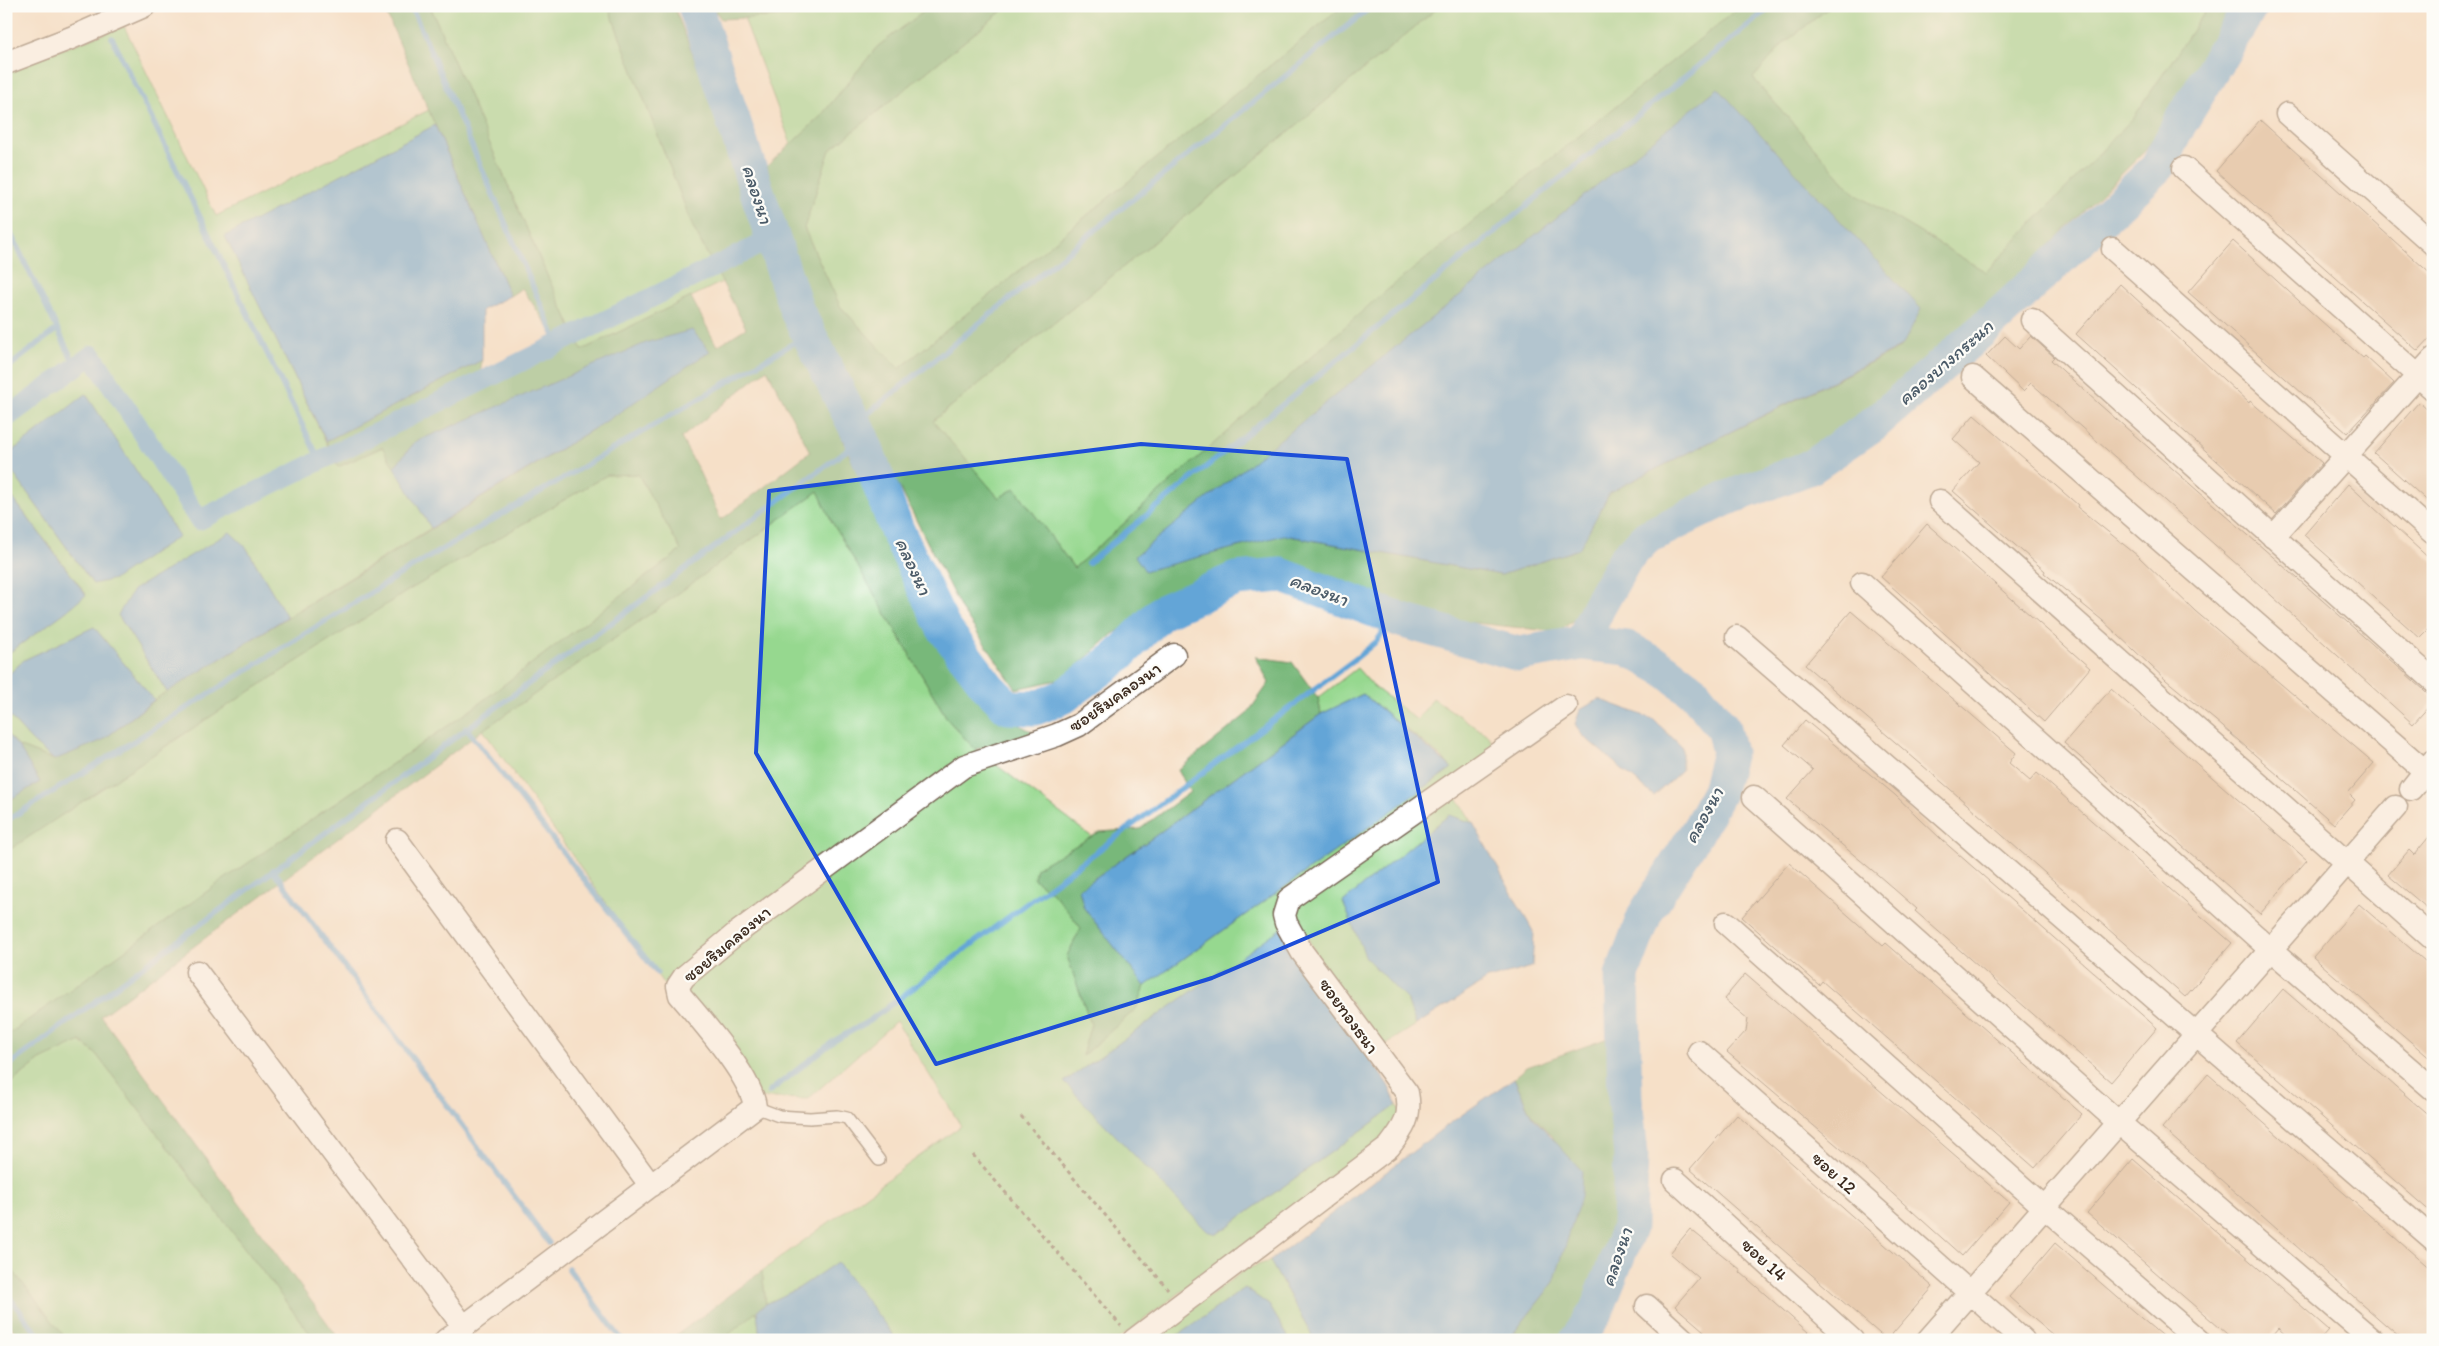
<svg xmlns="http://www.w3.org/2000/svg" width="2439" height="1346" viewBox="0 0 2439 1346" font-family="Itim,'Playpen Sans Thai',sans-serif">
  <rect width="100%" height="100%" fill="#fdfcf7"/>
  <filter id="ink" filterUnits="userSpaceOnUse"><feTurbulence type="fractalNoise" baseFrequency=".02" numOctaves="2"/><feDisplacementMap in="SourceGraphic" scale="10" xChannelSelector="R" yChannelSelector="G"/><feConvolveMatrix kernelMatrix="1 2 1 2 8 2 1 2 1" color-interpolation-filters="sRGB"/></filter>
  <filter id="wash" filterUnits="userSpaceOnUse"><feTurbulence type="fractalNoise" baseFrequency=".0096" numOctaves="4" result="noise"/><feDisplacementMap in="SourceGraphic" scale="20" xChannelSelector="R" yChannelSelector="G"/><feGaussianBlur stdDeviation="1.12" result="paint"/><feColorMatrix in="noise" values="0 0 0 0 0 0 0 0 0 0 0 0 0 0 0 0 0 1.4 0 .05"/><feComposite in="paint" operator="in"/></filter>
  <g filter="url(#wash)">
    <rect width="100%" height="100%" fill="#f6e0c8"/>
    <!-- green -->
    <path fill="#96d88f" stroke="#688156" d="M430 6H608L693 227 722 282 582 350 546 273Z
      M831 6H931L877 47 820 117 791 144 744 18 812 15Z
      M1008 6H1343L899 369 840 306 804 228 830 150Z
      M1440 6H1741L1377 299 1074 568 1015 488 999 498 932 422 1239 173Z
      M1831 6H2209L2134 117 1986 272 1855 194 1753 78 1784 43Z
      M124 26 216 216 429 110 435 125 226 236 338 467 383 447 431 528 287 617 246 547 118 615 167 692 154 700 94 627 24 660 6 677V655L64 613 86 594 6 489V463L93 584 86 395 6 456V70Z
      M638 474 681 550 468 712 216 885 6 1036V852L216 713 409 590 607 475Z
      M819 490 832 522 948 720 975 749 1092 837 1036 868 1034 878 1055 895 1081 928 1067 956 1091 1024 1082 1056 1136 1009 1145 986 1452 768 1441 757 1363 694 1321 714 1318 698 1357 668 1373 686 1417 720 1433 698 1489 736 1500 760 1454 793 1473 823 1449 815 1343 902 1367 958 1407 1000 1416 1025 1383 1046 1320 961 1297 918 1064 1082 1217 1234 1397 1105 1401 1113 1389 1136 1117 1340H889L893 1337 837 1263 799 1288 766 1304 762 1271 961 1126 896 1021 808 1099 744 1097 483 730 657 609Z
      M6 712 32 741 54 760 18 746 6 733Z
      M80 1041 96 1054 315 1340H67L6 1262V1087L40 1060Z
      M1270 1261 1315 1340H1290L1269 1305 1245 1288 1171 1340H1149L1246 1269Z
      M757 1310 760 1340H722Z"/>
    <!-- forest -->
    <path fill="#78b87a" stroke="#5a714c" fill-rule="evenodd" d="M383 6H430L546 273 582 350 691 297 717 346 746 328 693 227 608 6H674L847 451 944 651 983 700 1010 720 1033 732 1008 744 975 749 948 720 832 522 818 491 657 609 483 730 101 1016 340 1340H315L96 1054 81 1041 40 1060 6 1087V1036L216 885 468 712 681 550 638 474 607 475 409 590 216 713 6 852V802L40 782 18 746 54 760 103 740 160 696 608 420 415 442 394 467 382 447 338 467 326 441 482 360 480 376 555 337 522 288 510 296ZM767 369 810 452 721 520 698 469 681 438Z
      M712 6H831L812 15 721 19Z
      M931 6H1008L830 150 804 228 840 306 899 369 1343 6H1440L1239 173 933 421 999 498 1015 488 1074 568 1376 299 1741 6H1831L1784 43 1753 78 1855 194 1986 272 2134 117 2209 6H2239L2145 151 1986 307 1848 431 1704 503 1633 533 1583 612 1559 632 1448 620 1296 573 1205 580 1113 634 1062 679 1016 689 961 609 797 284 767 166 820 117 877 47ZM1902 347 1610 492 1578 549 1501 575 1284 535Z
      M1256 657 1292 662 1318 698 1321 714 1151 839 1079 889 1084 908 1145 986 1136 1009 1082 1056 1091 1024 1067 956 1081 928 1055 895 1034 879 1036 868 1100 832 1140 829 1190 792 1178 770 1247 714 1269 683Z
      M1611 1037 1616 1096 1619 1232 1605 1266 1585 1306 1560 1340H1508L1554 1282 1553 1137 1531 1114 1514 1078 1527 1067Z
      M6 1262 67 1340H21L6 1320Z
      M762 1271 766 1304 722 1340H670Z"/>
    <!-- water -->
    <path fill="#63a5d7" stroke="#4f687a" d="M1718 88 1921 309 1902 346 1610 492 1579 549 1501 575 1284 535 1145 571 1135 556Z
      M435 125 510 296 482 310V360L326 441 225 236Z
      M692 330 710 351 608 420 431 528 394 467 415 442 648 342Z
      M86 394 179 536 115 579 93 584 6 463V456Z
      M6 489 86 595 64 613 6 655Z
      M230 532 246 547 287 617 167 692 118 615 133 590Z
      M94 627 154 700 103 740 54 760 32 741 6 712V677L24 660Z
      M1363 694 1452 768 1145 986 1084 908 1079 889 1151 839 1321 714Z
      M1599 699 1653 719 1682 747V770L1654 796 1582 735 1575 724 1580 710Z
      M6 733 18 746 40 782 6 802Z
      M1449 815 1473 823 1534 933 1532 967 1488 979 1416 1025 1407 1000 1366 958 1343 902Z
      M1280 929 1388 1085 1397 1105 1217 1234 1207 1231 1064 1082Z
      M1514 1078 1531 1115 1582 1171 1581 1197 1554 1282 1508 1340H1315L1270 1261 1446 1126Z
      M837 1262 894 1336 889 1340H760L757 1310 766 1304 799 1288Z
      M1245 1288 1269 1305 1290 1340H1171Z"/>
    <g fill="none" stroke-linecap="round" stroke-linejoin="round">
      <!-- stream -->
      <path stroke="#63a5d7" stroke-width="5.5" d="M97 6 98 9
        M411 6 558 344
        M112 38 320 461
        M6 224 76 367
        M6 369 57 329
        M855 424 1372 6
        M1088 563 1772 6
        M466 728 657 973
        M6 821 407 570 809 334
        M273 870 549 1243
        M6 1067 862 439
        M769 1092 834 1041 869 1021 1354 660 1377 641 1393 617
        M568 1268 622 1340
        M6 1293 42 1340"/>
      <!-- canal -->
      <path stroke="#63a5d7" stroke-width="20" d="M6 418 92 355 199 520 773 238"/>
      <!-- river -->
      <path stroke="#63a5d7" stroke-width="35" d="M695 6 797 311 862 439 897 530 943 627 988 687 1008 707 1035 708 1063 697 1116 658 1162 612 1236 579 1281 575 1403 621 1519 654 1582 643 1627 648 1664 669 1694 692 1723 728 1729 752 1719 791 1701 825 1645 914 1622 975 1625 1097 1631 1154 1629 1228 1596 1312 1577 1340
        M1582 643 1598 608 1626 558 1647 537 1725 499 1811 467 1875 423 1994 320 2157 168 2179 125 2251 6"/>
    </g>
    <g id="blocks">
      <!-- building -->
      <path fill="#d8b492" d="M2260 120 2433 276V335L2418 351 2216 171Z
        M2233 241 2320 320 2363 358 2365 356 2394 383 2347 433 2188 292Z
        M2120 284 2249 403 2250 401 2322 463 2276 514 2076 334Z
        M2005 336 2019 349 2031 336 2054 357 2051 360 2099 404 2405 673 2433 698V702L2413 724 2240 567 2031 383 2023 391 1986 356Z
        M2419 402 2433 415V506L2374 453Z
        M1974 415 2078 505 2077 507 2138 556 2195 611 2374 763 2348 793 2355 800 2334 824 2215 720 2166 680 2102 620 2044 573 2045 571 1953 491 1979 462 1953 439Z
        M2348 484 2433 562V625L2420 638 2304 535Z
        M1927 524 2090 668 2044 722 1881 577Z
        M1851 611 2016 753 2009 763 2030 781 2037 773 2232 943 2185 997 1950 789 1805 665Z
        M2111 689 2307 860 2260 914 2064 743Z
        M1805 720 1895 795 1942 840 2157 1028 2111 1082 1915 911 1917 909 1878 875 1787 799 1813 770 1784 745Z
        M2433 832V913L2388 875 2409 850 2414 855Z
        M1789 863 1883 946 1886 943 2082 1114 2035 1168 1822 981 1819 985 1742 917Z
        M2359 904 2433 968V1061L2313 957Z
        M1745 974 2009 1202 1962 1256 1873 1176 1727 1052 1746 1031 1748 1019 1724 999Z
        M2283 989 2433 1119V1214L2237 1043Z
        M2208 1074 2433 1271V1340H2405L2394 1332 2162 1128Z
        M1737 1115 1933 1287 1887 1340 1690 1169Z
        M2133 1159 2329 1330 2320 1340H2291L2278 1328 2268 1340H2234L2087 1213Z
        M1690 1229 1741 1270 1740 1272 1817 1340H1697L1704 1331 1675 1306 1699 1278 1670 1253Z
        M2055 1243 2141 1318 2167 1340H2059L2028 1314 2009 1297Z"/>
    </g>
  </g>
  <g filter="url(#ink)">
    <use href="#blocks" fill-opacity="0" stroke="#7c6a5a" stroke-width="1"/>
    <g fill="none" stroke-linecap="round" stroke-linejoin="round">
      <!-- lane casing -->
      <g stroke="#7c6a5a" stroke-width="14">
        <path id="lane" d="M755 1107 779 1116 810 1118 837 1116 847 1118 879 1160"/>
      </g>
      <!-- street casing -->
      <g stroke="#7c6a5a" stroke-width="25">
        <path id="street" d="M6 63 71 38 144 6
          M2287 114 2433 244
          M2184 168 2433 389
          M2113 249 2433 533
          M2032 320 2433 680
          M1973 377 2433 778
          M1940 501 2433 939
          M2273 537 2433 359
          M1862 583 2270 949 2433 1089
          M1737 637 2433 1239
          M2411 789 2433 761
          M1754 797 2118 1122 2373 1340
          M397 840 651 1186
          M1726 923 2044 1207 2198 1340
          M197 972 464 1327
          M1699 1052 2023 1340
          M1675 1180 1852 1340
          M1647 1306 1684 1340
          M446 1340 755 1107C752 1077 700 1019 680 995L678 986 684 977 738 932 964 766 1057 735 1079 725 1174 655
          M1134 1340 1389 1147C1403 1129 1412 1117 1407 1093L1302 952 1286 923 1284 915 1289 899 1566 706
          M1928 1340 2396 807"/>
      </g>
      <!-- path -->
      <path stroke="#7c6a5a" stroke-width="3" stroke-dasharray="4 4" stroke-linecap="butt" d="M1021 1116 1168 1289
        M973 1155 1121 1326"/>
      <!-- lane -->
      <use href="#lane" stroke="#fff" stroke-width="11"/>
      <!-- street -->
      <use href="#street" stroke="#fff" stroke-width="22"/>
    </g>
  </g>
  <!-- marked area -->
  <path d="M0 0H2439V1346H0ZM1141 444 1347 459 1438 882 1212 978 936 1064 756 753 769 491Z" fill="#f6e0c8" fill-opacity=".55" fill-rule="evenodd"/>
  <path fill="none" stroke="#1d4ed8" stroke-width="4" stroke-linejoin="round" d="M1141 444 1347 459 1438 882 1212 978 936 1064 756 753 769 491Z"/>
  <g text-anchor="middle" stroke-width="4.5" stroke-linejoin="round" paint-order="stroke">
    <!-- street labels -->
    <g font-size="18" fill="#3b2a1e" stroke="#fdfcf7">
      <text transform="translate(1115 697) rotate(-35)" y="6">ซอยริมคลองนา</text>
      <text transform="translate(727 944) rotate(-40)" y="6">ซอยริมคลองนา</text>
      <text transform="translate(1349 1016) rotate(54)" y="6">ซอยทองธนา</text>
      <text transform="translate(1834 1173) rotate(42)" y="6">ซอย 12</text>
      <text transform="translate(1764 1260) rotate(42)" y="6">ซอย 14</text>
    </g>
    <!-- water labels -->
    <g font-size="19" font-style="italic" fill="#4b5b68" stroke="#fdfcf7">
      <text transform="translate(758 194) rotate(72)" y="7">คลองนา</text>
      <text transform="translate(1945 362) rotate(-41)" y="7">คลองบางกระนก</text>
      <text transform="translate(914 566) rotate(65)" y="7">คลองนา</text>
      <text transform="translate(1319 589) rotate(21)" y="7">คลองนา</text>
      <text transform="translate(1703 815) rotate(-61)" y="7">คลองนา</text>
      <text transform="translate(1616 1257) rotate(-71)" y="7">คลองนา</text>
    </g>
  </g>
  <!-- margin -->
  <rect width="2439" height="1346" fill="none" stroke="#fdfcf7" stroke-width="25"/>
</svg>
